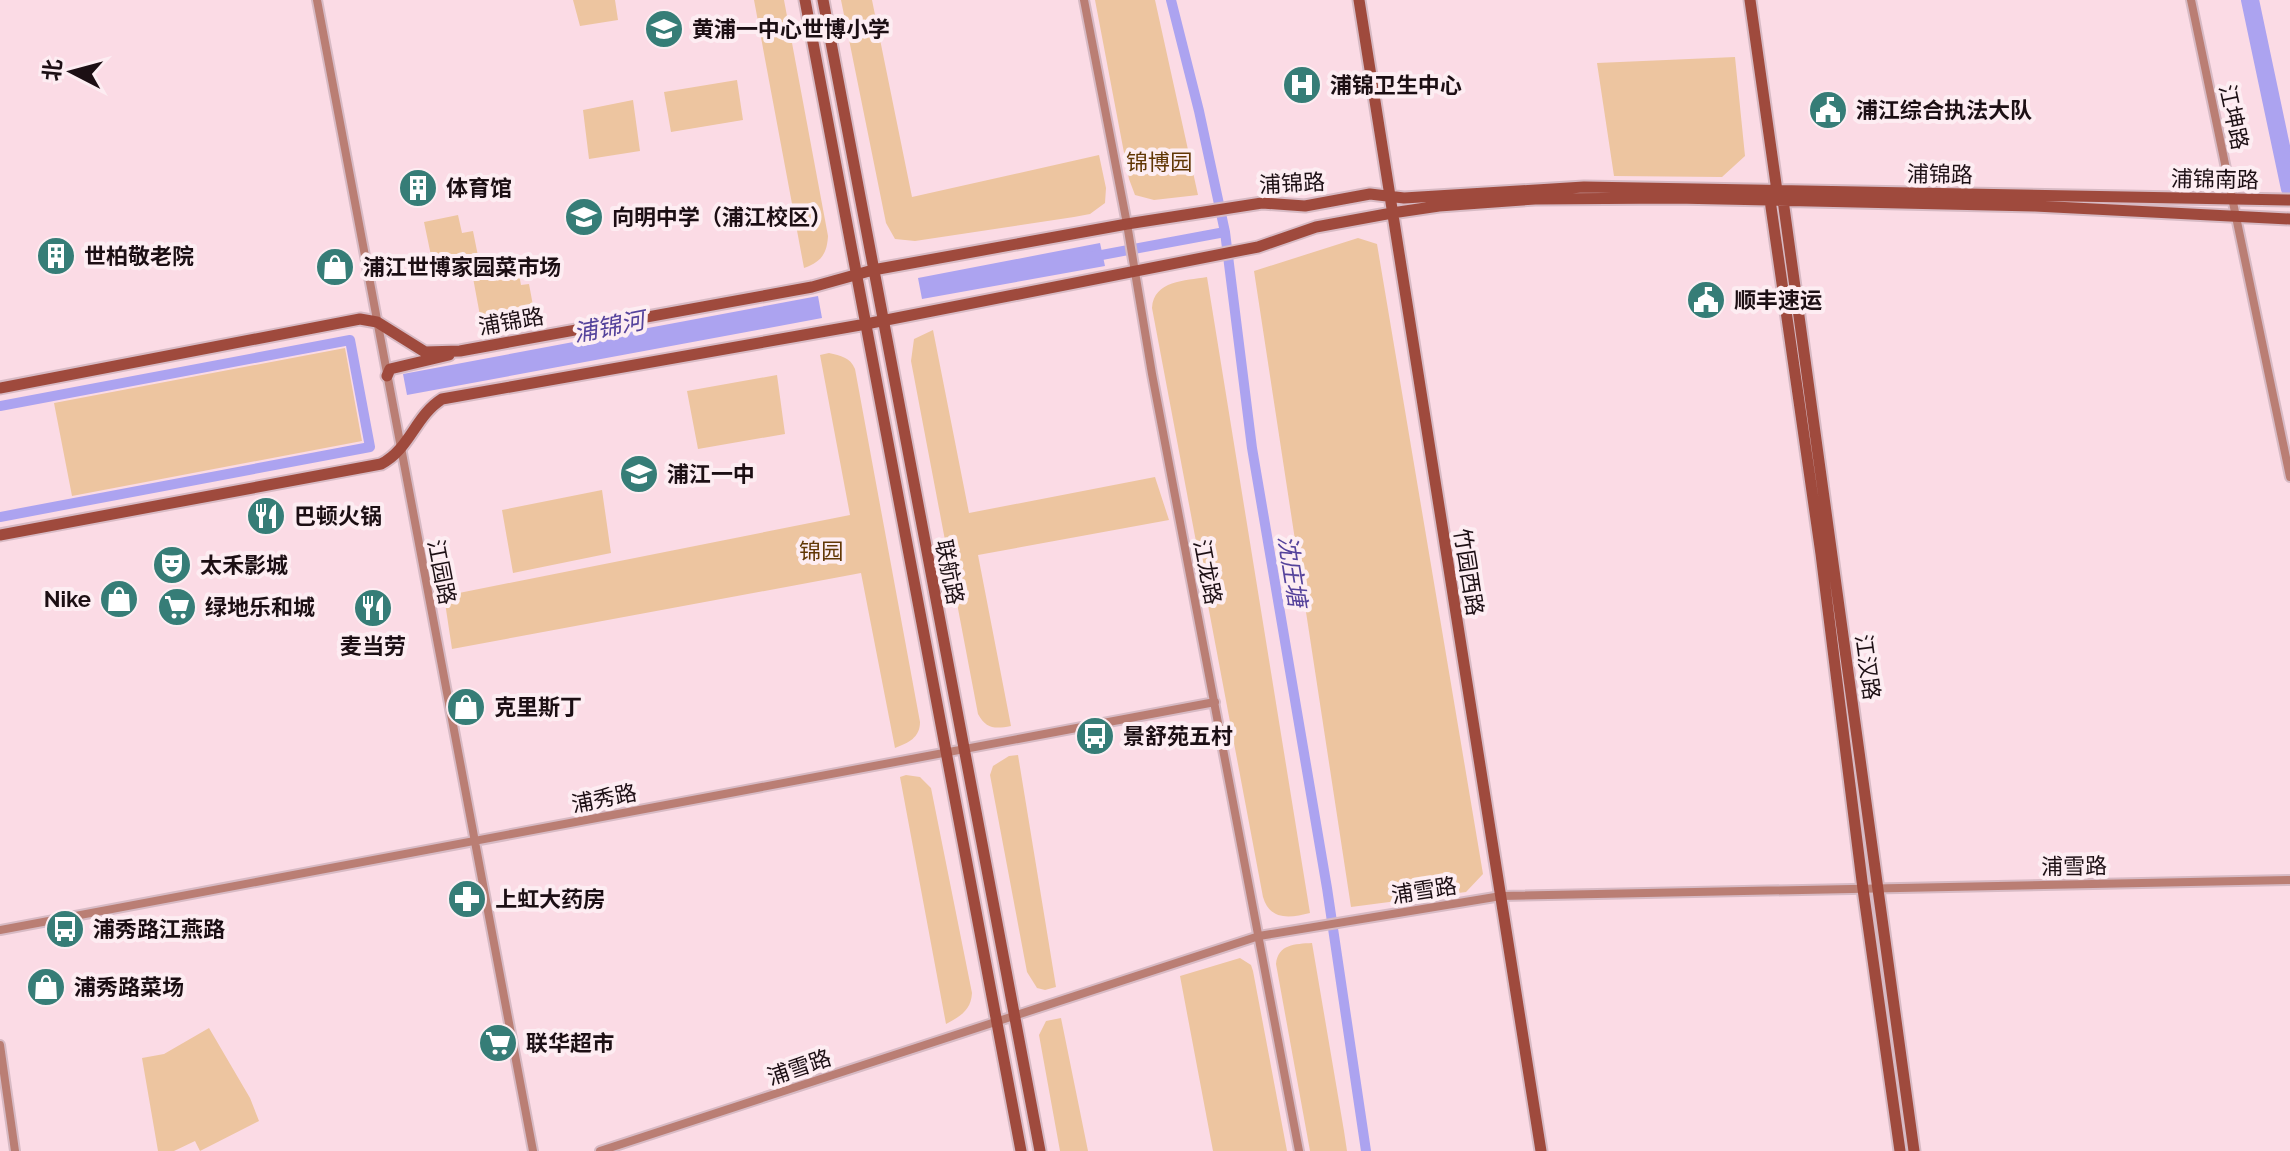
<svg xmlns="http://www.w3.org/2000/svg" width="2290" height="1151" viewBox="0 0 2290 1151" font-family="Raleway,'Noto Sans SC',sans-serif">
  <rect width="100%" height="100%" fill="#fbdbe5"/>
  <!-- green -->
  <path fill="#edc5a0" d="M573 0H615L618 20 580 26Z
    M754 0H784L828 236C827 254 821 262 804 268Z
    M841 0H872L912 197 1099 155 1106 188 1105 203 1090 214 1074 217 915 241 895 239 886 223Z
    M1095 0H1155L1198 195 1154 200 1135 195 1129 179Z
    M1735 57 1745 156 1722 177 1614 176 1597 63Z
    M737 80 743 120 671 132 664 92Z
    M633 100 640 151 589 159 583 110Z
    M458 215 462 233 473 231 479 261 434 270 424 222Z
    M1358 238 1377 244 1483 874 1466 892 1351 907 1254 271Z
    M516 258 521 285 529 284 534 311 481 321 471 267Z
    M1207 277 1310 913C1290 918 1270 921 1263 897L1152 308C1154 280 1185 281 1207 277Z
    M933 330 969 513 1155 477 1169 520 978 555 1011 726C995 729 986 729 978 714L911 361 914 339Z
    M345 348 362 441 72 496 54 403Z
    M829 353C841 356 850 357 855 369L920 722C920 738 908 743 895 748L861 573 452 649 444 596 850 515 820 355Z
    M777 375 785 434 698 449 687 391Z
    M602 490 611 553 513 573 502 510Z
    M1018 755 1056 987 1045 990 1037 988 1027 972 990 775 993 766 1009 756Z
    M906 775 920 777 931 788 972 993C971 1010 961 1016 946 1024L900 777Z
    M1312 943 1344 1131 1347 1151H1310L1276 964C1278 944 1295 944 1312 943Z
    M1240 958 1251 965 1253 971 1287 1151H1213L1180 976Z
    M1061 1018 1088 1151H1060L1039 1035 1046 1021Z
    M209 1028 250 1098 259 1121 200 1151 195 1141 174 1151H158L142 1058 164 1054Z"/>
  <!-- water -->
  <path fill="#aca3f0" d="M1100 243 1105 266 922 299 918 278Z
    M818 296 822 318 407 395 403 374Z"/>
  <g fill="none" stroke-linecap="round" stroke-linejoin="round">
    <!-- canal -->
    <path stroke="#aca3f0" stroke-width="10" d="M1171 0 1199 111 1225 232 1252 448 1327 888 1366 1151
      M1091 257 1225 232
      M0 406 350 340 370 447 0 517"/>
    <!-- river -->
    <path stroke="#aca3f0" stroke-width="18" d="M2250 0 2290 189"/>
    <!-- street casing -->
    <g stroke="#d7bac4" stroke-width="12">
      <path id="street" d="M317 0 533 1151
        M1084 0 1127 224 1152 374 1299 1151
        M2191 0 2290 477
        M0 930 1215 702
        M0 1045 15 1151
        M600 1151 1259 936 1501 896 2290 880"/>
    </g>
    <!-- secondary casing -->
    <g stroke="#d7bac4" stroke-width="15">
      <path id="secondary" d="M805 0 1021 1151
        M823 0 1040 1151
        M1359 0 1541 1151
        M1750 0 1777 191 1783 200 1914 1151
        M1774 195 1770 200 1821 554 1863 889 1900 1151
        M387 376 390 369 449 355
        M0 388 360 319 377 322 425 352 460 351 812 287 873 270 1127 224 1262 203 1305 206 1370 194 1404 198 1584 187 2290 200
        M0 535 381 464C410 449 415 416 442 399L866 324 1258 247 1316 227 1392 213 1439 206 1535 199 1675 198 2035 206 2290 219"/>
    </g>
    <!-- street -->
    <use href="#street" stroke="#ba7e74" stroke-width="8"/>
    <!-- secondary -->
    <use href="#secondary" stroke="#9f4a3d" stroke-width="11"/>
  </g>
  <!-- icons -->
  <defs>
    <g id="school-disc" transform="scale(2)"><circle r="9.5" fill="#367d77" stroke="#fdedf2"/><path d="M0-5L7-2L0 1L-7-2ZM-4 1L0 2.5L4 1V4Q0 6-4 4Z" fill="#fff"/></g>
    <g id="hospital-disc" transform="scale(2)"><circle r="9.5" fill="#367d77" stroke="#fdedf2"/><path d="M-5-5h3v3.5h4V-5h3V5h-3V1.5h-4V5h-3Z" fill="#fff"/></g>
    <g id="civic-disc" transform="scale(2)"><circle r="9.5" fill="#367d77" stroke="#fdedf2"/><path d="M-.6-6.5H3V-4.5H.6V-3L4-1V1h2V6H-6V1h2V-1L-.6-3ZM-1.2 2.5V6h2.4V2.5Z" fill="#fff"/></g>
    <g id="building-disc" transform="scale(2)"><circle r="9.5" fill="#367d77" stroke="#fdedf2"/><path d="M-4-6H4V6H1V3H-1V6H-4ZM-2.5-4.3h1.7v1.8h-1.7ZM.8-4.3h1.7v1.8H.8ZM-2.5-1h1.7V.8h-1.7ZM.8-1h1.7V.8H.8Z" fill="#fff"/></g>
    <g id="shop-disc" transform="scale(2)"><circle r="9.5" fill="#367d77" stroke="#fdedf2"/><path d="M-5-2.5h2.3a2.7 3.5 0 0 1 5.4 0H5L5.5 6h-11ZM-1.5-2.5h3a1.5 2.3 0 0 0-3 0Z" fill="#fff"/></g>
    <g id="restaurant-disc" transform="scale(2)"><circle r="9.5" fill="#367d77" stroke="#fdedf2"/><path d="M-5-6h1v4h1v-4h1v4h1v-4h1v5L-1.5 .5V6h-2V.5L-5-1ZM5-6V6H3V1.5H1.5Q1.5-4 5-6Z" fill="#fff"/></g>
    <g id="theatre-disc" transform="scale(2)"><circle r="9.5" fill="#367d77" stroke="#fdedf2"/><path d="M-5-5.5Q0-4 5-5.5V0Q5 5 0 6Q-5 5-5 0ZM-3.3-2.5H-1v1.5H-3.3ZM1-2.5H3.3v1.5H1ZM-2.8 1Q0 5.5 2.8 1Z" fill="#fff"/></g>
    <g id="supermarket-disc" transform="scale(2)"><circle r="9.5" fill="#367d77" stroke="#fdedf2"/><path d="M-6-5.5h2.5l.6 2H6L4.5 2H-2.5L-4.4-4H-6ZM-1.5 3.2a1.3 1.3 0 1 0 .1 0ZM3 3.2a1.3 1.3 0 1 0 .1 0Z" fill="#fff"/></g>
    <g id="bus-disc" transform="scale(2)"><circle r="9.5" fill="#367d77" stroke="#fdedf2"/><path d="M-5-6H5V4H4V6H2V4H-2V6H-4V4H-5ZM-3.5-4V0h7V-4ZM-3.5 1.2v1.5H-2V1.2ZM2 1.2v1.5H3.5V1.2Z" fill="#fff"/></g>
    <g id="pharmacy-disc" transform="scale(2)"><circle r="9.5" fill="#367d77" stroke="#fdedf2"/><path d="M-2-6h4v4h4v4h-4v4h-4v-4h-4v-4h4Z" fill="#fff"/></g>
  </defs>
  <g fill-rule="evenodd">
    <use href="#school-disc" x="664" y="29"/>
    <use href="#hospital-disc" x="1302" y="85"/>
    <use href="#civic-disc" x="1828" y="110"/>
    <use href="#building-disc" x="418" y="188"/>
    <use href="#school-disc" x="584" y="217"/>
    <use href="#building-disc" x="56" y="256"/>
    <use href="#shop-disc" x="335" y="267"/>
    <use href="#civic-disc" x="1706" y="300"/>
    <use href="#school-disc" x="639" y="474"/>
    <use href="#restaurant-disc" x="266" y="516"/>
    <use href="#theatre-disc" x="172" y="565"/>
    <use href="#shop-disc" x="119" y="599"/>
    <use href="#supermarket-disc" x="177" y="607"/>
    <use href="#restaurant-disc" x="373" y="608"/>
    <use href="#shop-disc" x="466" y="707"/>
    <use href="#bus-disc" x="1095" y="736"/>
    <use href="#pharmacy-disc" x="467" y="899"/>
    <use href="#bus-disc" x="65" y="929"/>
    <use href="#shop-disc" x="46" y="987"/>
    <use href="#supermarket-disc" x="498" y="1043"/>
  </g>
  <g text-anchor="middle" stroke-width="8" stroke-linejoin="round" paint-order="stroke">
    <!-- poi labels -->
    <g font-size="22" font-weight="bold" fill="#1c0f14" stroke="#fdedf2" text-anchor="start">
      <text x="692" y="37">黄浦一中心世博小学</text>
      <text x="1330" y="93">浦锦卫生中心</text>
      <text x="1856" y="118">浦江综合执法大队</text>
      <text x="446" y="196">体育馆</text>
      <text x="612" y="225">向明中学（浦江校区）</text>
      <text x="84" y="264">世柏敬老院</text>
      <text x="363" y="275">浦江世博家园菜市场</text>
      <text x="1734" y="308">顺丰速运</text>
      <text x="667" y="482">浦江一中</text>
      <text x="294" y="524">巴顿火锅</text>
      <text x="200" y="573">太禾影城</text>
      <text x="91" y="607" text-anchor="end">Nike</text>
      <text x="205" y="615">绿地乐和城</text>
      <text x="373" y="654" text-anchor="middle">麦当劳</text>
      <text x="494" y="715">克里斯丁</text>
      <text x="1123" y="744">景舒苑五村</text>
      <text x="495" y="907">上虹大药房</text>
      <text x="93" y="937">浦秀路江燕路</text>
      <text x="74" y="995">浦秀路菜场</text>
      <text x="526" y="1051">联华超市</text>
    </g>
    <!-- street labels -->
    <g font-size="22" fill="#1c0f14" stroke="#fdedf2">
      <text transform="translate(2234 117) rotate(78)" y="8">江坤路</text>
      <text transform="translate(1940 174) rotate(1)" y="8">浦锦路</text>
      <text transform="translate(2215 179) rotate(1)" y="8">浦锦南路</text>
      <text transform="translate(1292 183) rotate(-3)" y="8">浦锦路</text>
      <text transform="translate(511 321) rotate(-10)" y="8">浦锦路</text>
      <text transform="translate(442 572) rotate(79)" y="8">江园路</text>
      <text transform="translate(950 572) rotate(79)" y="8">联航路</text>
      <text transform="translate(1208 572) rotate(79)" y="8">江龙路</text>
      <text transform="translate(1469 572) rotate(81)" y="8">竹园西路</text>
      <text transform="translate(1868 667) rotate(82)" y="8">江汉路</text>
      <text transform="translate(604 798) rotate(-11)" y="8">浦秀路</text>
      <text transform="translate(2074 866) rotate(-1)" y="8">浦雪路</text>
      <text transform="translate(1424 890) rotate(-9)" y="8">浦雪路</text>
      <text transform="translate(799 1067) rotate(-19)" y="8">浦雪路</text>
    </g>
    <!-- park labels -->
    <g font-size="22" fill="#613704" stroke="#fdedf2">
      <text x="1159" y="170">锦博园</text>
      <text x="821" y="559">锦园</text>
    </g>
    <!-- water labels -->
    <g font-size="24" font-style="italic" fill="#54429b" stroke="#fdedf2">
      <text transform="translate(609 327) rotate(-11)" y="8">浦锦河</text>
      <text transform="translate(1292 571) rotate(81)" y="8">沈庄塘</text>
    </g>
  </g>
  <!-- north arrow -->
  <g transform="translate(72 72) rotate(276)" stroke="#fdedf2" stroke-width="6" paint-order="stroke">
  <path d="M0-6L14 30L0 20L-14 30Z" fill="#1c0f14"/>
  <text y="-12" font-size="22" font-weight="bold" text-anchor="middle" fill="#1c0f14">北</text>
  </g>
</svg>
